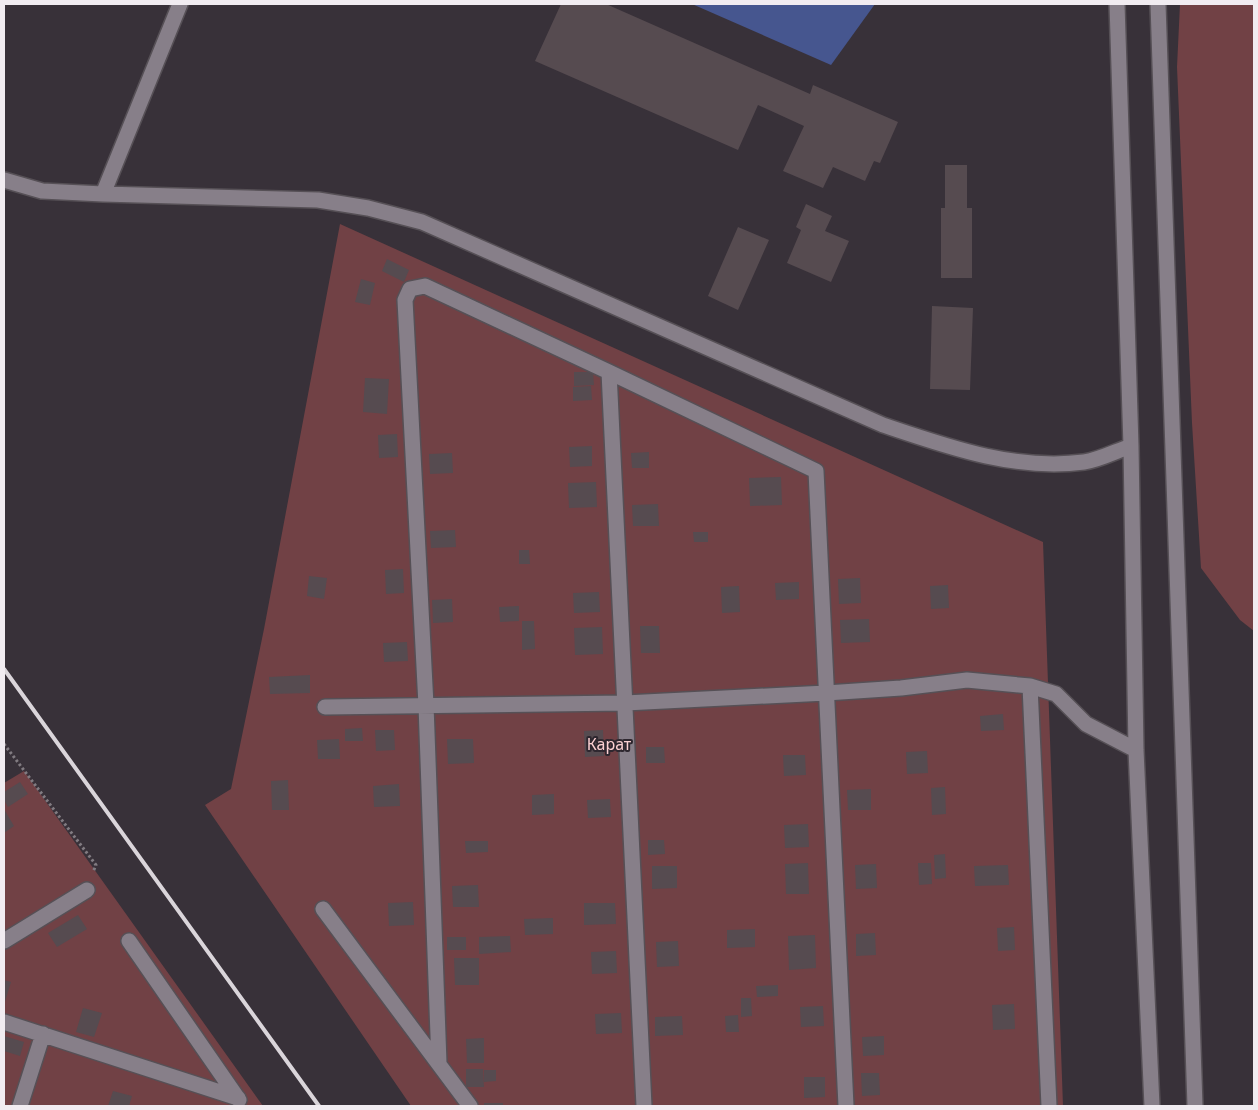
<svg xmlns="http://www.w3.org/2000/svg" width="1258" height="1110" viewBox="0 0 1258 1110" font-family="'Noto Sans',sans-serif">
  <rect width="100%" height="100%" fill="#383139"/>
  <!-- green -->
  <path fill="#714145" d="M1180 4H1254V631L1240 620 1201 568 1192 423 1177 67Z
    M340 224 1043 542 1063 1106H411L205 805 231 789 264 629Z
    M24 771 263 1106H4V783Z"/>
  <!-- water -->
  <path fill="#46568f" d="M692 4H875L831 65Z"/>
  <!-- building -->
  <path fill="#564b50" d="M561 4H606L810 94 813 85 898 122 880 163 874 161 865 181 833 167 823 188 783 171 804 126 758 105 738 150 535 61Z
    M945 165H967V208H972V278H941V208H945Z
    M806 204 832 216 825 231 849 241 831 282 787 263 801 230 796 227Z
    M738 227 769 240 738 310 708 296Z
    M387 259 409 270 404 282 382 271Z
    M361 279 375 283 370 305 355 302Z
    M932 306 973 308 970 390 930 389Z
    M574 372H593L594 385 574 386Z
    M365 378 389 379 387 414 363 412Z
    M591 386 592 400 573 401V387Z
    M397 434 398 457 379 458 378 435Z
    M592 446V466L570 467 569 447Z
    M649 452V468H632L631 453Z
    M452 453 453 473 430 474 429 454Z
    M781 477 782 505 750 506 749 478Z
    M596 482 597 507 569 508 568 483Z
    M658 504 659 526H633L632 505Z
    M455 530 456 547 431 548 430 531Z
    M693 532H708V542H694Z
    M519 550H529L530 564H519Z
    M403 569 404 593 386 594 385 570Z
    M309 576 327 578 324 599 307 596Z
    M860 578 861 603 839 604 838 579Z
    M799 582V599L776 600 775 583Z
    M948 585 949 608 931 609 930 586Z
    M739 586 740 612 722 613 721 587Z
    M599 592 600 612 574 613 573 593Z
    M452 599 453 622 433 623 432 600Z
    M519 606V621L500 622 499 607Z
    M869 619 870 642 841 643 840 620Z
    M522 621H534L535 649 522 650Z
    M640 626H659L660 653H641Z
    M602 627 603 654 575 655 574 628Z
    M407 642 408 661 384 662 383 643Z
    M310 675V693L270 694 269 677Z
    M1003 714 1004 730 981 731 980 716Z
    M362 728 363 741H345V729Z
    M375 730H394L395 750 376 751Z
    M603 730 604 756 585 757 584 731Z
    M339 739 340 759H318L317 740Z
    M447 739H473L474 763 448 764Z
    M646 747H664L665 763H646Z
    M927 751 928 773 907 774 906 752Z
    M783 755H805L806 775 784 776Z
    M288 780 289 810H272L271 781Z
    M20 782 28 794 8 807 4 800V792Z
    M399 784 400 806 374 807 373 786Z
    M945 787 946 814 932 815 931 788Z
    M871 789V810H848L847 790Z
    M554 794V814L532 815V795Z
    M610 799 611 817 588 818 587 800Z
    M4 809 14 826 4 833Z
    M808 824 809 847 785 848 784 825Z
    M648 840H664L665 854 648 855Z
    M465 841H488V852L466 853Z
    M945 854 946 878 935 879 934 855Z
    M808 863 809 894H786L785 864Z
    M918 863H931L932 884 919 885Z
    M876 864 877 888 856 889 855 865Z
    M1008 865 1009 885 975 886 974 866Z
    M652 866H677V888L652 889Z
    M478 885 479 907H453L452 886Z
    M413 902 414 925 389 926 388 903Z
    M584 903H615L616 924 584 925Z
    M78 915 87 929 57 947 48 933Z
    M553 918V934L525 935 524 919Z
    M1014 927 1015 950 998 951 997 928Z
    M755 929V947L727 948V930Z
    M875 933 876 955 856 956V934Z
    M815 935 816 968 789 970 788 936Z
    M510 936 511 952 479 954V937Z
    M447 937H466V950H447Z
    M678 941 679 966 657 967 656 942Z
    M616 951 617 973 592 974 591 952Z
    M454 958H479V985H455Z
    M4 980 11 982 4 1005Z
    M778 985V996L757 997 756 986Z
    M741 998H751L752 1016 741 1017Z
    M1014 1004 1015 1029 993 1030 992 1005Z
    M823 1006 824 1026 801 1027 800 1007Z
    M83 1008 102 1013 94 1037 76 1032Z
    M621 1013 622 1033 596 1034 595 1014Z
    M738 1015 739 1032H726L725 1016Z
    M682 1016 683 1035 655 1036V1017Z
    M4 1036 24 1042 20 1056 4 1051Z
    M884 1036V1055L863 1056 862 1037Z
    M484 1038V1063H467L466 1039Z
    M466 1069H483L484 1087H466Z
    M484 1070H496V1081L484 1082Z
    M861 1073H879L880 1095 862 1096Z
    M804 1077H825V1097L804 1098Z
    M113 1091 132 1096 129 1106H108Z
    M484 1103H503V1106H484Z"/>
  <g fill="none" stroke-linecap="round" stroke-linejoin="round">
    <!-- minor casing -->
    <g stroke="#565056" stroke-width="18">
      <path id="minor" d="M1117 4 1131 446 1136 750 1152 1106
        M1158 4 1195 1106
        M4 180 42 191 103 194 318 200 368 208 422 222 883 425C948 447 1015 471 1084 462 1099 460 1116 451 1131 446
        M103 194 180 4
        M609 372 644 1106
        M1030 686 1049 1106
        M325 707 625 703 826 693 901 688 967 680 1030 686 1056 694 1086 724 1136 750
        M323 909 470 1106
        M4 941 87 890
        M129 941 239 1100
        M4 1022 238 1098
        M439 1063 426 705 405 300 410 289 425 286 609 372 816 471 846 1106
        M20 1106 43 1034"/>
    </g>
    <!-- path -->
    <path stroke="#817b81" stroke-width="3" stroke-dasharray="2.5 2.5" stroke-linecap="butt" d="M4 744 96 865 93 872"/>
    <!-- minor -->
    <use href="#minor" stroke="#877f89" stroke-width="15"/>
    <!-- rail -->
    <path stroke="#dad5da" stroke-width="4" d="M4 669 319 1106"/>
  </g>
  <g text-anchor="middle" stroke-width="4" stroke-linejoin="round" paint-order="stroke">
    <!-- park labels -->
    <g font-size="16" fill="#fcd0d2" stroke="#2e272f">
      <text x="609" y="750">Карат</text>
    </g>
  </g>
  <!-- border -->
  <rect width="1258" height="1110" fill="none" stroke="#f1ecf1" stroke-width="10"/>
</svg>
